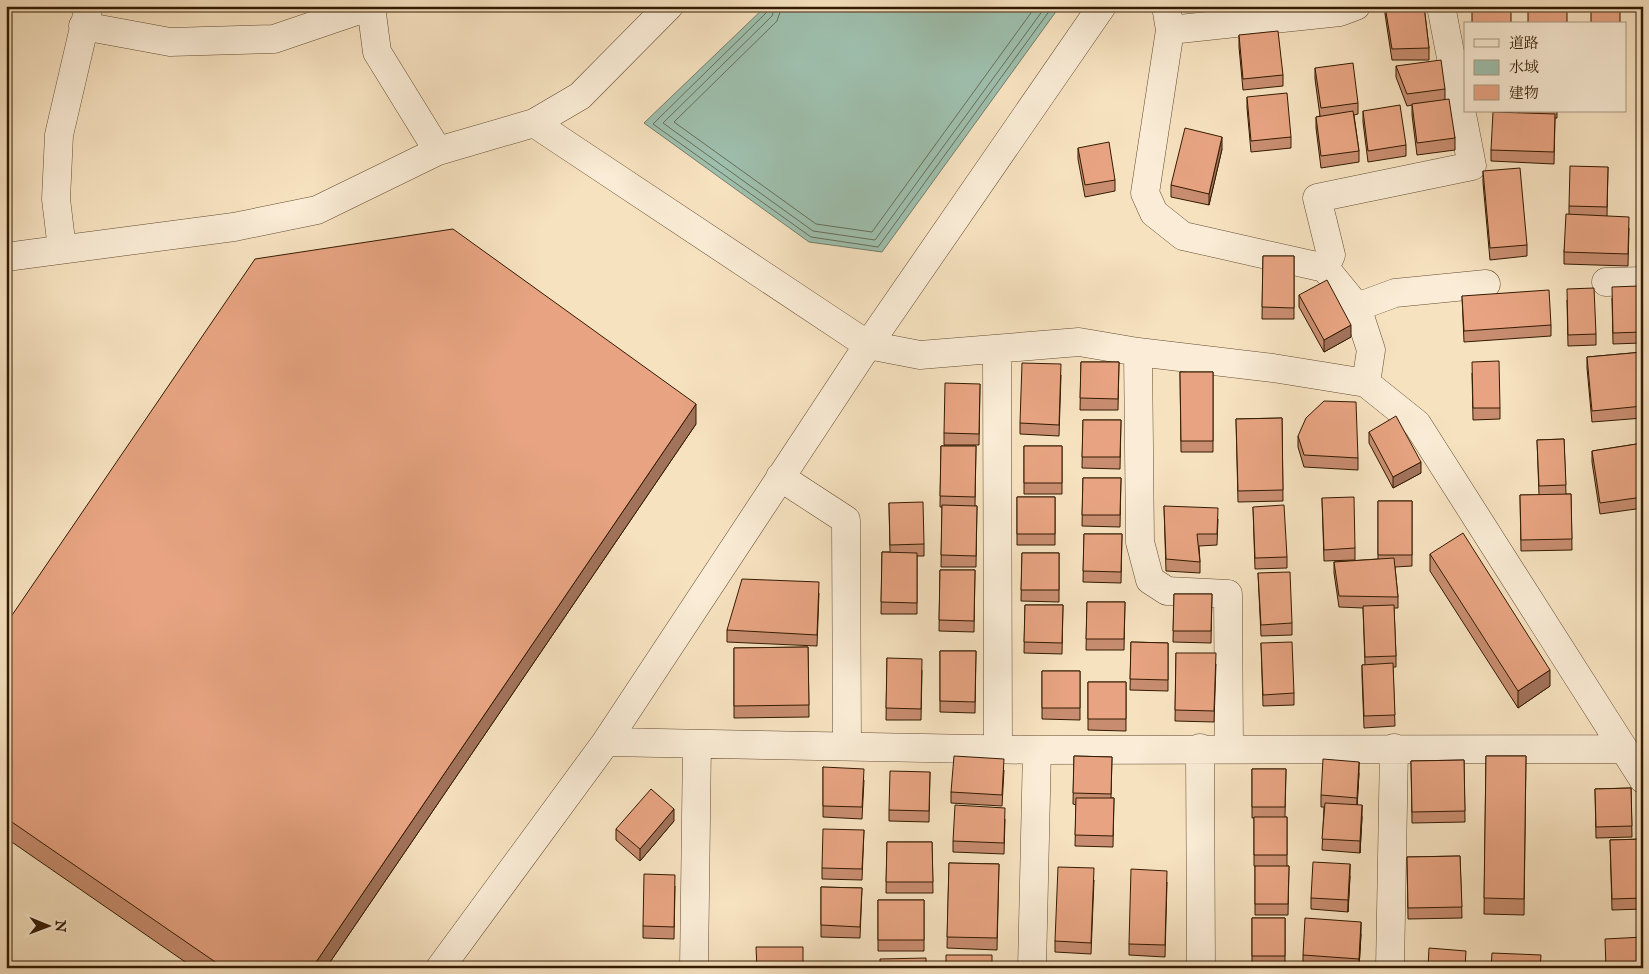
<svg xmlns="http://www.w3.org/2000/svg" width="1649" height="974" viewBox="0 0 1649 974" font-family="'IM FELL English','Noto Serif JP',serif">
  <rect width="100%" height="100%" fill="#f7e2c0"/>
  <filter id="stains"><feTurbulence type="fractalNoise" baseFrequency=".004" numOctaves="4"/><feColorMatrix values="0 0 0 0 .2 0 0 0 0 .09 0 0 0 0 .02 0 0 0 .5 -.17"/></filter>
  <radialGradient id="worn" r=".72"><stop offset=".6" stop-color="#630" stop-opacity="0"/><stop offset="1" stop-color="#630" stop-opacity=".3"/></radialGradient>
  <!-- water -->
  <path fill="#9ebfad" stroke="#737d68" d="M766 6H1060L882 252 809 242 644 123Z"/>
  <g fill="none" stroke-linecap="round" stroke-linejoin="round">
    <!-- shore -->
    <path stroke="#686d57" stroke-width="1" d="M769 6 767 12 653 124 811 237 878 247 1053 6
      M775 6 772 16 663 123 813 231 875 240 1046 6
      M782 6 777 21 674 122 816 224 872 232 1036 6"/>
    <!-- minor casing -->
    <g stroke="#644d31" stroke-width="29">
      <path id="minor" d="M371 6 377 52 438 151
        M1166 6 1170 30 1145 193 1154 213 1183 236 1325 268 1357 307 1371 350 1366 383
        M83 26 170 42 274 39 371 6
        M1170 30 1340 12 1356 6
        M534 123 868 345 920 355 1079 342 1138 352 1273 368 1366 383 1417 424 1643 779
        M62 249 56 199 59 135 89 6
        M6 257 234 227 317 210 438 151 534 123 580 96 669 6
        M1325 268 1331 255 1317 198 1472 166 1441 6
        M1606 282 1643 281
        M1357 307 1395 293 1486 284
        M997 349 998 749
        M1138 352 1140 542 1150 580 1167 591 1228 594 1229 748
        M780 477 846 520 847 746
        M606 742 1037 750 1624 749
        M1200 748 1201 968
        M440 968 606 742 868 345 1102 6
        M694 968 697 744
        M1032 968 1037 750
        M1390 968 1394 748"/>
    </g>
    <!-- minor -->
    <use href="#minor" stroke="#faecd6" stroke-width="28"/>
  </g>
  <!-- wall -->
  <path fill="#c88d70" stroke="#331b01" d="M1385 6H1424L1429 48V60H1392L1385 14Z
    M1641 6H1643V49H1641Z
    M1239 35 1283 75V86L1243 90 1239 47Z
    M1396 66 1445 89V99L1455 138V150L1417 155 1412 115V105L1407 106 1396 77Z
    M1315 68 1358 103V114L1354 115 1359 151V162L1321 168 1316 128V117L1320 116 1315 79Z
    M1247 97 1291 137V148L1251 152 1247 108Z
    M1363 111 1406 145V156L1368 162 1363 122Z
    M1519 111H1557V118H1555L1554 164 1491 161V150L1519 113Z
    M1078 148 1115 180V191L1085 197 1078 159Z
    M1222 149 1209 205 1171 197V185Z
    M1608 167 1607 216 1629 228 1628 266 1564 264V252L1569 214V206Z
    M1483 171 1527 245V256L1490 260 1483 183Z
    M1263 256H1294V319H1262Z
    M1299 295 1351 337 1324 352 1299 307Z
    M1462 296 1551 325V336L1464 342Z
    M1612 298 1641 332V343L1613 344Z
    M1567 300 1596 334V345L1568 346Z
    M1643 352V418L1592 422 1587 368V357Z
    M1081 362H1119L1118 410H1080Z
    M1180 372H1213V452H1181Z
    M1472 373 1500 408V419L1473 420Z
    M1061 375 1059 436 1020 434V423Z
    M980 384 979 445H944V433Z
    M1282 418 1283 501 1238 502 1236 419Z
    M1083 420H1121L1120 469 1082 468Z
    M696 424 326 968H194L6 838V624Z
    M1369 432 1421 473 1393 488 1369 443Z
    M1298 436 1358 458V470L1304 467 1298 447Z
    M1564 439 1566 494H1571L1572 550 1521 551 1520 495H1539L1537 440Z
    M1643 443V508L1600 514 1592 462V451Z
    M941 446H976L975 506H977L976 567H941L942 507H940Z
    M1024 446H1062V494H1024Z
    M1083 478H1121L1120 527 1082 526Z
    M1017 497H1055V545H1017Z
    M1322 498 1355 548V560L1324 561Z
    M1378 501H1412V566L1395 567 1398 597V608H1394L1396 656V667H1393L1395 726 1364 728 1362 676V665H1365L1363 608 1339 607 1334 573V562L1378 559Z
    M889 503 924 544V556H917V614H881L882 552H890Z
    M1164 506 1218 519 1217 545 1199 546 1200 562V573L1166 571Z
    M1253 507 1287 557V568L1255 569Z
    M1084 534H1122L1121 583 1083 582Z
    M1022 553H1059V602L1021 601Z
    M1430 554 1550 686 1518 708 1430 571Z
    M940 570H975L974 632 939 631Z
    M1258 573 1292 623V635L1261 636Z
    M819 593 817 646 727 642V630Z
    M1174 594H1212L1211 643 1173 642Z
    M1087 602H1125L1124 650H1086Z
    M1025 605H1063L1062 654 1024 653Z
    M1131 642 1168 643V691L1130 690Z
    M1261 643 1294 693V705L1263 706Z
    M808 647 809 717 734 718V648Z
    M940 651H976L975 713 940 712Z
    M1176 653 1216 664 1214 722 1175 721Z
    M887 658 922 670 921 720H886Z
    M1042 671H1080V720L1042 719Z
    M1088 682H1126V731L1088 730Z
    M1074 756 1112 757 1111 798H1114L1113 847 1075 846 1076 805 1073 804Z
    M1486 756H1526L1524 915 1484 914Z
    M1464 760 1465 822 1412 823 1411 761Z
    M823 767 864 780 862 819 823 817Z
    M1252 769H1286L1285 817H1287V866H1289L1288 915H1255V866H1254V818H1252Z
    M1004 770 1002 806 951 803V792Z
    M930 772 929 822 889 821V810Z
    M1359 773 1357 805 1362 817 1360 853 1322 850 1324 807H1321V795Z
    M1631 788 1632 837 1596 838 1595 789Z
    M1005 819 1004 854 953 852V841Z
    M674 821 640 861 616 840V829Z
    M864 830 862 880 822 879V868Z
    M1643 839V909L1612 910 1610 840Z
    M887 842H932L933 893H886Z
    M1460 856 1462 918 1408 919 1407 857Z
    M949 863 999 864 997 950 947 948Z
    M1350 876 1348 912 1311 909V898Z
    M1094 880 1091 954 1055 952V941Z
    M1167 882 1165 957 1129 955V944Z
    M675 886 674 939 643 938V926Z
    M821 887 862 888 860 938 821 937Z
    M878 900H924V951H878Z
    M1252 918H1285V968L1252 967Z
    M1361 934 1359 968H1326L1303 966V955Z"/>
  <!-- shaded-wall -->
  <path fill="#a2735b" stroke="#331b01" d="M1222 137V149L1209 205V194Z
    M1351 325V337L1324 352V340Z
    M696 404V424L326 968H312Z
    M1421 462V473L1393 488V477Z
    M1550 670V686L1518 708V691Z
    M1359 762V773L1357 809V798Z
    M1362 805V817L1360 853V841Z
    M674 809V821L640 861V849Z
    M1350 864V876L1348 912V900Z
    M1361 922V934L1359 968V959Z"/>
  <!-- building -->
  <path fill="#e8a482" stroke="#331b01" d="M1385 6H1424L1429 48 1392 49Z
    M1472 6H1511V24H1472Z
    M1528 6H1567V24H1528Z
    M1591 6H1620V24H1591Z
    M1641 6H1643V38H1641Z
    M1278 31 1283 75 1243 79 1239 35Z
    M1441 60 1445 89 1407 94 1396 66Z
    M1353 63 1358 103 1321 108 1315 68Z
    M1287 93 1291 137 1251 141 1247 97Z
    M1449 99 1455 138 1417 143 1412 104Z
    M1400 105 1406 145 1368 151 1363 111Z
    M1353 111 1359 151 1321 156 1316 117Z
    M1493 112 1555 114 1554 152 1491 150Z
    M1185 128 1222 137 1209 194 1171 185Z
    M1109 142 1115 180 1085 185 1078 148Z
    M1570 166 1608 167 1607 207 1569 206Z
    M1520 168 1527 245 1490 248 1483 171Z
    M1566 214 1629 217 1628 254 1564 252Z
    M453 229 696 404 312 968H224L6 818V624L255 259Z
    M1263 256H1294V308L1262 307Z
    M1327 280 1351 325 1324 340 1299 295Z
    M1639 286 1641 332 1613 333 1612 287Z
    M1594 288 1596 334 1568 335 1567 289Z
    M1549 290 1551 325 1464 331 1462 296Z
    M1643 352V406L1592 411 1587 357Z
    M1499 361 1500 408H1473L1472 362Z
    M1081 362H1119L1118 399 1080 398Z
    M1022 363 1061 364 1059 425 1020 423Z
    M1180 372H1213V441H1181Z
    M945 383 980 384 979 434 944 433Z
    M1324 401 1356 402 1358 458 1304 455 1298 436 1306 418Z
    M1396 416 1421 462 1393 477 1369 432Z
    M1282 418 1283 490 1238 491 1236 419Z
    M1083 420H1121L1120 457H1082Z
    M1564 439 1566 485 1539 486 1537 440Z
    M1643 443V497L1600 503 1592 451Z
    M941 446H976L975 497 940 496Z
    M1024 446H1062V483H1024Z
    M1083 478H1121L1120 515H1082Z
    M1571 494 1572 539 1521 540 1520 495Z
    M1017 497H1055V534H1017Z
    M1354 497 1355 548 1324 550 1322 498Z
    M1378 501H1412V555H1378Z
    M923 502 924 544 890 545 889 503Z
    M942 505 977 506 976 556 941 555Z
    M1284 505 1287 557 1255 558 1253 507Z
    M1164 506 1218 508 1217 534H1197L1200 562 1166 559Z
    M1463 533 1550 670 1518 691 1430 554Z
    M1084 534H1122L1121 572 1083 571Z
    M882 552 917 553V603L881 602Z
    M1022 553H1059V590H1021Z
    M1394 558 1398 597 1339 596 1334 562Z
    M940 570H975L974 621 939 620Z
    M1290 572 1292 623 1261 625 1258 573Z
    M742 579 819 582 817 635 727 630Z
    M1174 594H1212L1211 631H1173Z
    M1087 602H1125L1124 639H1086Z
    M1025 605H1063L1062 643 1024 642Z
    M1394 605 1396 656 1365 657 1363 606Z
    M1131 642 1168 643V680L1130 679Z
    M1292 642 1294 693 1263 695 1261 643Z
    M808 647 809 705 734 706V648Z
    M940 651H976L975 702 940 701Z
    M1176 653H1216L1214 711 1175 710Z
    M887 658 922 659 921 709 886 708Z
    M1393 663 1395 715 1364 716 1362 665Z
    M1042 671H1080V708H1042Z
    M1088 682H1126V719H1088Z
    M954 756 1004 759 1002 795 951 792Z
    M1074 756 1112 757 1111 794 1073 793Z
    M1486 756H1526L1524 899 1484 898Z
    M1323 759 1359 762 1357 798 1321 795Z
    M1464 760 1465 811 1412 812 1411 761Z
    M823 767 864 769 862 807 823 806Z
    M1252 769H1286L1285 807H1252Z
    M890 771 930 772 929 811 889 810Z
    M1631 788 1632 826 1596 827 1595 789Z
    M651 789 674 809 640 849 616 829Z
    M1076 798H1114L1113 836 1075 835Z
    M1325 803 1362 805 1360 841 1322 839Z
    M955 805 1005 808 1004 843 953 841Z
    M1254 817H1287V855H1254Z
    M823 829 864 830 862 869 822 868Z
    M1643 839V898L1612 899 1610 840Z
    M887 842H932L933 882H886Z
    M1460 856 1462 907 1408 908 1407 857Z
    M1313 862 1350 864 1348 900 1311 898Z
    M949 863 999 864 997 938 947 937Z
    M1255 866H1289L1288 904H1255Z
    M1058 867 1094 868 1091 943 1055 941Z
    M1131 869 1167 871 1165 945 1129 944Z
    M644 874 675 875 674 927 643 926Z
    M821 887 862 888 860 927 821 925Z
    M878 900H924V940H878Z
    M1252 918H1285V956H1252Z
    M1305 918 1361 922 1359 959 1303 955Z
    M1643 937V968H1606L1605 939Z
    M756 947H803V968H757Z
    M1429 948 1466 951 1465 968H1428Z
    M1492 953 1541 955 1540 968H1491Z
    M946 955H992V968H946Z
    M926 958V968H880V959Z"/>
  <!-- margin -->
  <rect width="1649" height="974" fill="none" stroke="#f7e2c0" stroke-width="25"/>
  <rect x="8" y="8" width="1634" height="959" fill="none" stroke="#331b01" stroke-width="2.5"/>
  <rect x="12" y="12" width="1624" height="949" fill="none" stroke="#331b01"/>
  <!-- legend -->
  <rect x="1464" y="22" width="162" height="90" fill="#faecd6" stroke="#aa9881"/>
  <rect x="1474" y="39" width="25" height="8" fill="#faecd6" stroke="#aa9881"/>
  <text x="1509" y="48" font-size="15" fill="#331b01">道路</text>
  <rect x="1474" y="60" width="25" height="15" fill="#9ebfad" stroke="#aa9881"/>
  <text x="1509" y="72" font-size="15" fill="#331b01">水域</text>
  <rect x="1474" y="85" width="25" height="15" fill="#e8a482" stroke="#aa9881"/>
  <text x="1509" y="98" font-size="15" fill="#331b01">建物</text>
  <!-- north arrow -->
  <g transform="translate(48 926) rotate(91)" stroke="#faecd6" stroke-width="4" paint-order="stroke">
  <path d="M0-4L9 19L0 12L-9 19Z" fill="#331b01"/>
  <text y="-8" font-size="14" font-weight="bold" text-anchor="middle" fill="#331b01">N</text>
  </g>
  <rect width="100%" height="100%" filter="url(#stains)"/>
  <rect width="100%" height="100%" fill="url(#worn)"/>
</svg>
